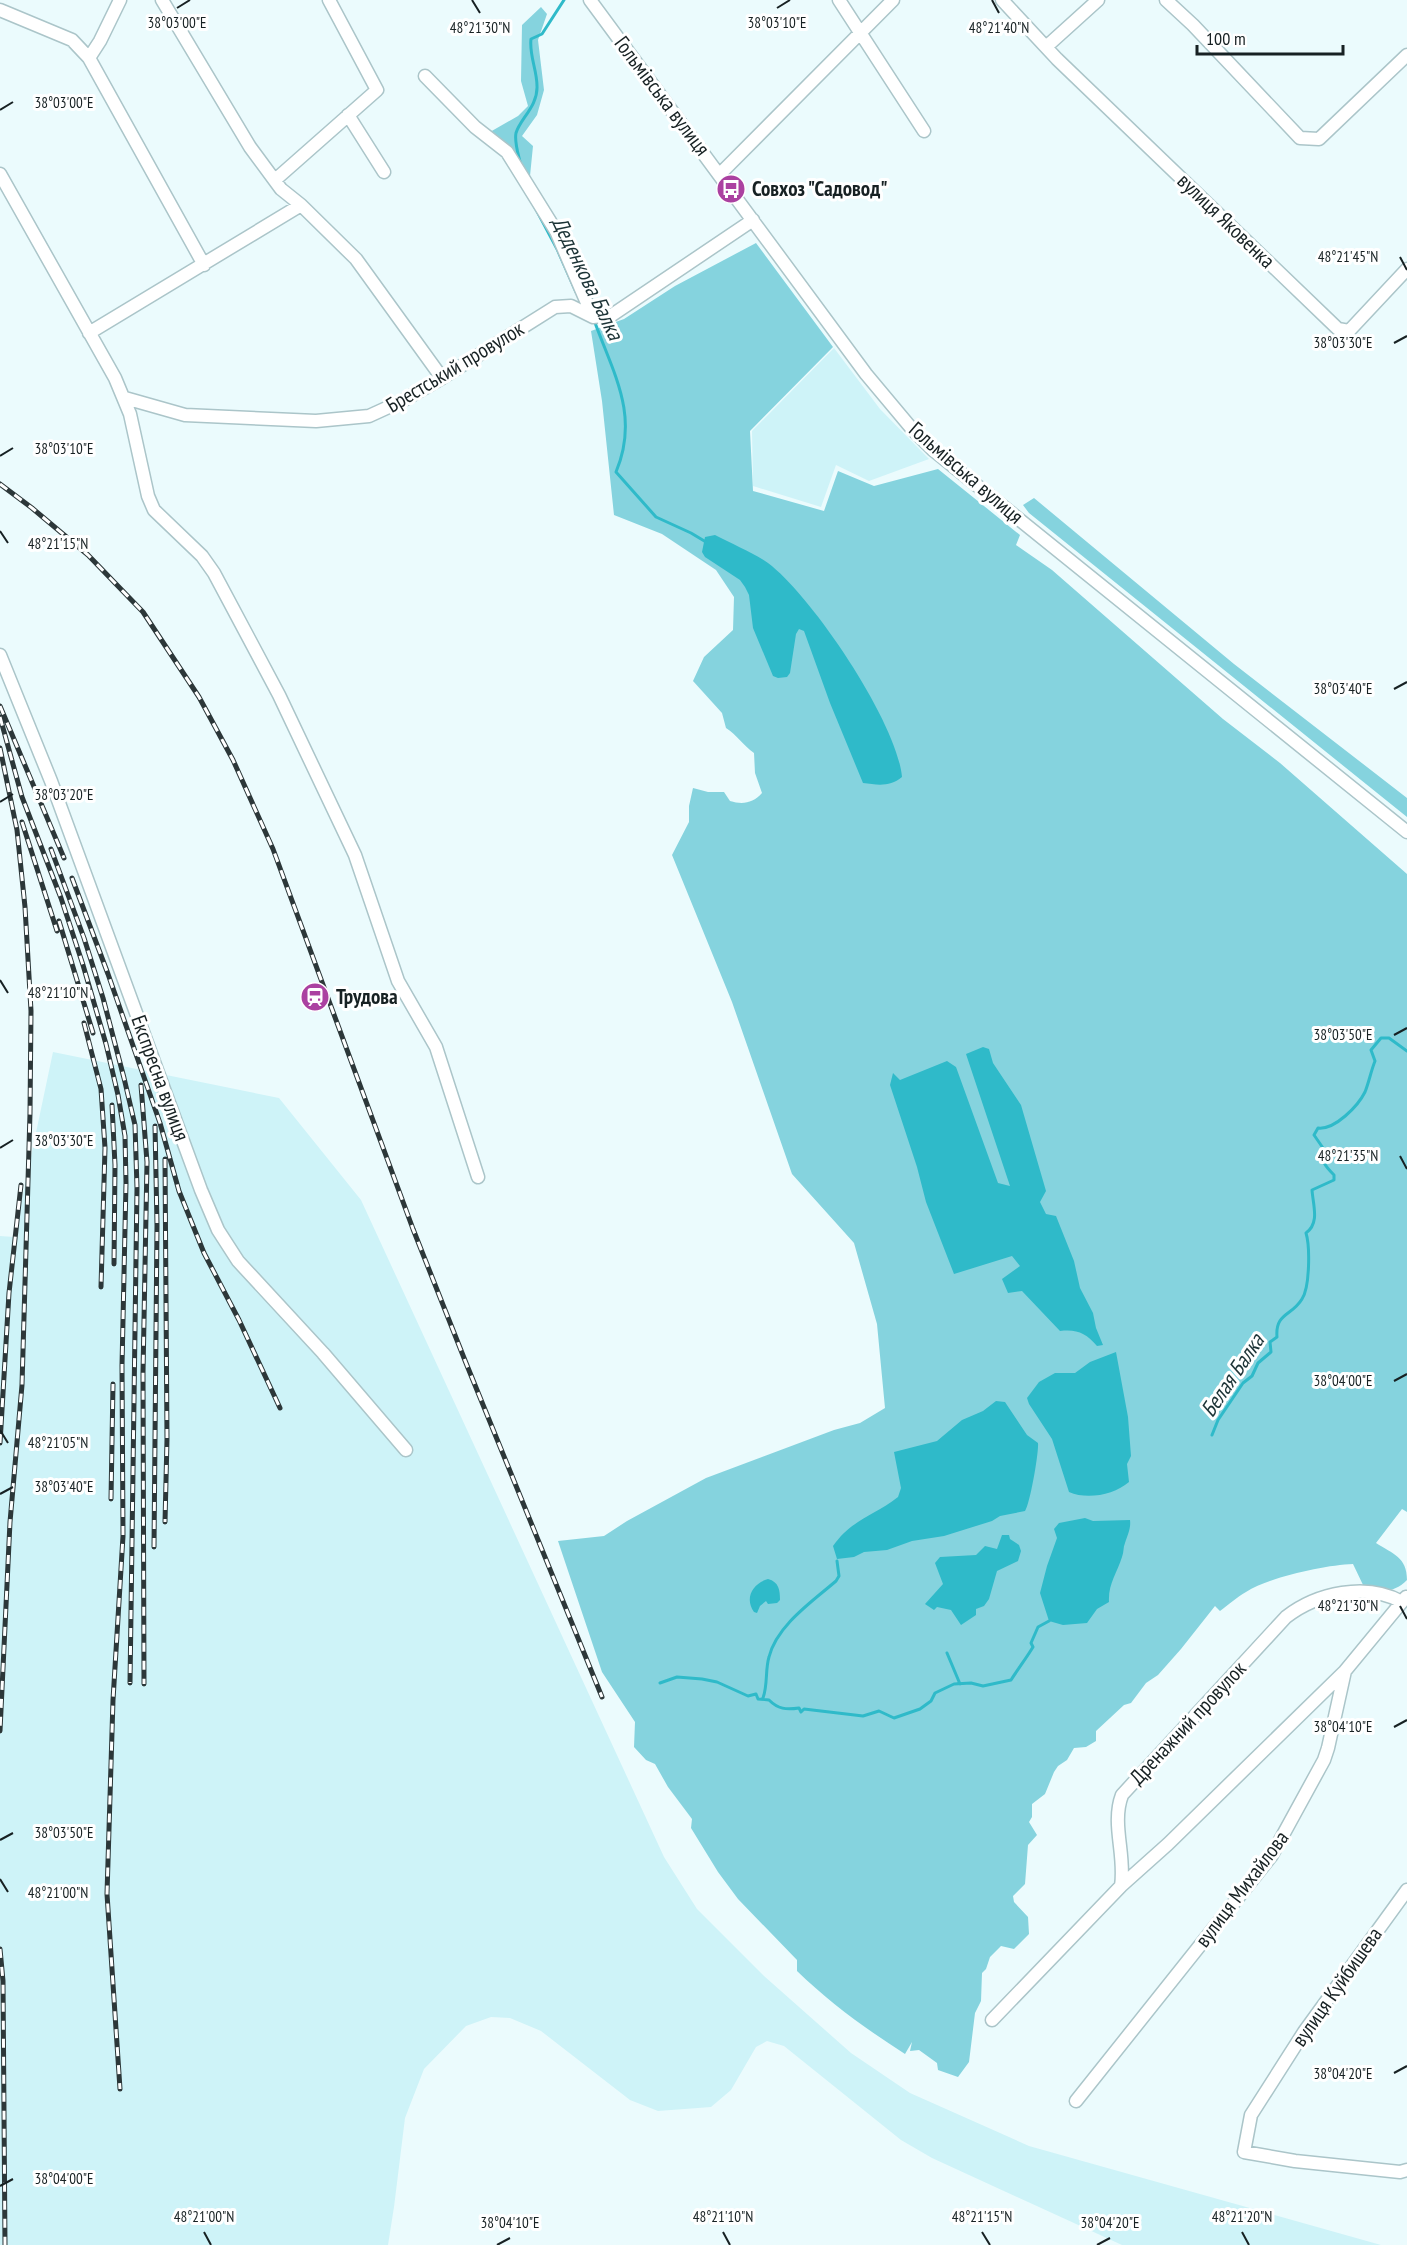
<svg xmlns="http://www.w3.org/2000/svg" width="1407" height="2245" viewBox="0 0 1407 2245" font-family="'PT Sans Narrow',sans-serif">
  <rect width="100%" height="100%" fill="#ebfbfd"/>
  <!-- built -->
  <path fill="#cef3f8" d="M834 348 880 409 929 459 869 481 836 465 821 507 753 486 752 431Z
    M53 1052 279 1098 361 1200 664 1857 697 1909 764 1976 851 2053 910 2093 1029 2146 1381 2245H1122L932 2158 901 2140 784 2046 767 2041 756 2047 731 2090 711 2107 658 2111 630 2100 541 2031 510 2018 491 2017 466 2026 424 2069 405 2118 394 2207 388 2245H0V1236L14 1237Z"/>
  <!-- green -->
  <path fill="#85d3de" d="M541 7 547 14 538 40 544 90 537 115 522 136 533 146 530 176 490 132 518 116 528 106 521 81 522 25Z
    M756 243 833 347 750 431 753 491 824 511 838 471 874 486 938 469 1020 535 1016 545 1052 570 1223 719 1280 763 1407 874V1512L1402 1509 1376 1543C1393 1554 1407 1557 1407 1580 1393 1594 1382 1591 1364 1587L1353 1564C1325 1565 1270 1577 1246 1592 1237 1597 1228 1605 1220 1611L1215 1606 1181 1649 1158 1675 1146 1683 1131 1703 1124 1705 1096 1731V1741L1086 1747 1074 1748 1067 1760 1058 1766 1054 1772 1045 1794 1032 1804V1817L1029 1822 1037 1835 1028 1845 1025 1884 1013 1896 1014 1902 1028 1917 1029 1934 1014 1949 1001 1946 990 1957 986 1969 982 1973 981 2001 975 2013 969 2062 958 2077 938 2070 937 2063 919 2050 910 2051 912 2042 905 2054C866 2029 830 2003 797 1971V1960L738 1899 718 1872 691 1828 692 1819 668 1787 655 1764 646 1760 634 1747 635 1722 602 1672 558 1541 604 1536 627 1521 706 1478 834 1430 860 1423 885 1408 877 1324 854 1243 792 1174 732 1002 672 855 689 822V806L693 788 708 792H724L730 801C743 805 753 803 762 793L755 773 754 753C743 745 737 735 726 728L722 713 693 681 704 657 733 630 734 597 716 570 662 534 614 515 602 401 591 331 624 319 675 286Z
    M1034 498 1234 664 1407 798V817L1029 513 1023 505Z"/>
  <!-- water -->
  <path fill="#2fbac9" d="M715 535C732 544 752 552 768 563 812 596 897 722 902 777 890 787 878 785 863 783L830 703 804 631 799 629 796 634 790 673 787 677 778 678 773 676 753 628 749 595 745 587 740 580 705 557 702 552 705 537Z
    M983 1047 989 1049 993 1063 1021 1105 1046 1191 1040 1202 1046 1214 1056 1216 1074 1261 1080 1288 1093 1313 1096 1328 1103 1345 1097 1346C1086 1333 1077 1329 1060 1331L1022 1291 1008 1293 1002 1279 1020 1266 1012 1256 954 1274 926 1202 917 1167 890 1085 893 1073 900 1080 947 1061 956 1067 998 1183 1010 1186 966 1054Z
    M1116 1352 1128 1417 1131 1456 1127 1464 1129 1482C1114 1495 1087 1500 1069 1492L1052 1439 1029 1404 1027 1398 1039 1382 1055 1373H1075L1090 1362Z
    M996 1401 1005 1402 1027 1435 1038 1443C1039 1452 1030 1504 1025 1511L1000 1516 992 1521 944 1536 912 1541 887 1550 864 1552 854 1557 837 1559 833 1546C852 1519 874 1516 898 1497L901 1488 894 1452 937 1441 962 1420 983 1411Z
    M1085 1518 1093 1521 1130 1520C1131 1528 1128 1534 1125 1543 1123 1547 1124 1552 1122 1557 1117 1573 1108 1584 1109 1602L1097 1609 1087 1623 1063 1625 1049 1621 1040 1593 1047 1566 1057 1538 1054 1529 1059 1523Z
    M1002 1535H1009L1010 1539 1019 1545 1021 1551 1018 1561 997 1571 989 1599 984 1606 976 1609V1615L961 1625 951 1610 937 1607 934 1610 925 1604 943 1584 935 1563 940 1557 976 1555 985 1546 997 1549Z
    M768 1579C779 1582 780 1590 780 1600L777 1603 768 1604 766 1601 760 1606 757 1613 754 1612C744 1598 753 1583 768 1579Z"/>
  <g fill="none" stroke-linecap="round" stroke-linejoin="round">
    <!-- stream -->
    <path stroke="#2fbac9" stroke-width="3" d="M521 166C519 156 514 143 516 133 520 119 538 106 537 86 537 70 529 55 531 39L542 34 564 0
      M530 198 557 249 576 292
      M594 320C613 373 640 415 616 472L656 517 691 533 706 542
      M1212 1435 1218 1420 1243 1383 1252 1376 1258 1363 1271 1352 1270 1342 1277 1337C1275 1313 1292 1316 1302 1299 1310 1287 1310 1246 1306 1233 1320 1223 1313 1205 1312 1190L1334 1180V1175C1325 1166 1320 1160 1323 1148L1314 1135 1318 1128C1335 1130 1358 1106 1365 1092 1369 1082 1371 1071 1375 1061L1371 1050 1381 1038H1389L1407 1051
      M947 1653 960 1684
      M660 1683 677 1677 702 1679 717 1682 748 1696 756 1694 758 1699 769 1700C778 1709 786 1710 799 1708L801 1712 804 1709 863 1716 879 1711 894 1718 920 1709 931 1701 935 1693 954 1684 971 1683 983 1686 1011 1680C1018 1669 1027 1657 1033 1647L1031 1643 1038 1627 1049 1621
      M763 1698C768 1684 765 1670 769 1657 777 1625 813 1601 836 1581L839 1576 837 1561"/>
    <!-- minor casing -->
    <g stroke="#abc5c9" stroke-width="15">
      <path id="minor" d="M162 0 250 147 281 189 301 205 356 259 442 378
        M590 0 866 374 912 429 933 450 1407 832
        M839 0 924 131
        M1002 0 1057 59 1338 329 1349 331 1407 269
        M1166 0 1193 25 1300 138 1319 139 1407 55
        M0 10 72 40 89 58 204 265
        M1046 47 1098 0
        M89 58 100 41 120 0
        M425 76 475 127 507 152 556 231 593 317
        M348 115 384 172
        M0 174 115 378 130 414 148 496 154 510 202 556 214 573 279 695 355 855 398 981 436 1047 478 1177
        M720 174 893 0
        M275 180 377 90 329 0
        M89 333 301 205
        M125 398 185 415 316 421 369 416 404 400 442 378 555 307 571 306 593 317 612 315 753 220
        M0 655 51 781 201 1190 218 1230 238 1261 323 1353 406 1450
        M1121 1886 1168 1844 1344 1672
        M1407 1890 1304 2032 1251 2115 1244 2152 1295 2161 1400 2172 1407 2170
        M992 2020 1121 1886C1126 1855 1111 1824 1122 1795L1286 1617C1317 1593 1366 1582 1402 1602
        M1076 2101 1272 1855 1324 1760 1328 1748 1345 1671 1406 1597"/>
    </g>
    <!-- minor -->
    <use href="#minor" stroke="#fff" stroke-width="12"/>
    <!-- rail casing -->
    <g stroke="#2c3739" stroke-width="5">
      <path id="rail" d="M0 484 32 508 88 555 143 612 199 697 233 760 273 849 413 1229 466 1363 602 1697
        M0 706 64 858
        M0 717 22 797 61 898 83 965 106 1044 118 1095 125 1136 126 1183 122 1366 123 1536 113 1700 107 1894 120 2089
        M0 748 17 830 25 907 31 1011 30 1113 22 1385 10 1522 0 1731
        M22 822 57 931
        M51 849 84 938 103 998 124 1078 135 1125 137 1188 130 1683
        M72 878 108 974 160 1123 179 1191 204 1253 239 1320 280 1408
        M59 921 93 1033
        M84 1023 101 1089 105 1148 101 1287
        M141 1085 147 1162 143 1373 144 1684
        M112 1105 115 1165 114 1264
        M165 1159 167 1439 165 1522
        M0 1443 9 1293 21 1185
        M111 1499 113 1384
        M154 1547 157 1225 155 1126
        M0 1949 3 1981 5 2245"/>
    </g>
    <!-- rail -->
    <use href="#rail" stroke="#fff" stroke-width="3" stroke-dasharray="9" stroke-linecap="butt"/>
  </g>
  <!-- ticks -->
  <path fill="none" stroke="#172123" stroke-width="2" d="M472 0 480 13M992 0 999 13M177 8 190 0M777 8 790 0M0 110 13 102M1400 257 1407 270M1394 343 1407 336M0 456 13 448M0 531 8 543M1394 689 1407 682M0 802 13 794M0 980 8 993M1394 1035 1407 1028M0 1148 13 1140M1400 1156 1407 1169M1394 1381 1407 1374M0 1430 8 1443M0 1494 13 1487M1400 1606 1407 1619M1394 1727 1407 1720M0 1840 13 1833M0 1879 8 1892M1394 2073 1407 2066M0 2186 13 2179M204 2232 211 2245M723 2232 730 2245M982 2232 990 2245M1242 2232 1249 2245M497 2245 510 2238M1097 2245 1110 2238"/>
  <!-- icons -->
  <defs>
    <g id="bus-disc" transform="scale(1.5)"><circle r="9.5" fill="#ab41a1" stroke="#fff"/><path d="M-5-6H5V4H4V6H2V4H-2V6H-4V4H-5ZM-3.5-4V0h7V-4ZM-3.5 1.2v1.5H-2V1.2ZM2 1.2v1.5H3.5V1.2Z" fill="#fff"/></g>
    <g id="station-disc" transform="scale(1.5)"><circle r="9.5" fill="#ab41a1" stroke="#fff"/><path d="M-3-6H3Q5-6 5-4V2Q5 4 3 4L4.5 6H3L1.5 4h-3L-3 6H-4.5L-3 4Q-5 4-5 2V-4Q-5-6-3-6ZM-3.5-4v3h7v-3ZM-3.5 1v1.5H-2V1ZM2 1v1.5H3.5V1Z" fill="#fff"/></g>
  </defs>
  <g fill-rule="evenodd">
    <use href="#bus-disc" x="731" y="189"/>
    <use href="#station-disc" x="315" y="997"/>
  </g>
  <g text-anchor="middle" stroke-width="6" stroke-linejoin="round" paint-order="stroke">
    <!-- street labels -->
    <g font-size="21" fill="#172123" stroke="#fff">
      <text transform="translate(662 96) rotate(53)" y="7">Гольмівська вулиця</text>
      <text transform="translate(1226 221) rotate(44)" y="7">вулиця Яковенка</text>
      <text transform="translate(455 367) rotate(-31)" y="7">Брестський провулок</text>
      <text transform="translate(966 473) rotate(41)" y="7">Гольмівська вулиця</text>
      <text transform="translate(160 1078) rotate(70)" y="7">Експресна вулиця</text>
      <text transform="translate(1188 1723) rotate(-47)" y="7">Дренажний провулок</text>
      <text transform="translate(1242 1889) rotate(-53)" y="7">вулиця Михайлова</text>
      <text transform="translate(1337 1987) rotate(-55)" y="7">вулиця Куйбишева</text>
    </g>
    <!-- poi labels -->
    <g font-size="21" font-weight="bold" fill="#172123" stroke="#fff" text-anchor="start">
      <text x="752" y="196">Совхоз "Садовод"</text>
      <text x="336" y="1004">Трудова</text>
    </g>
    <!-- water labels -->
    <g font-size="22" font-style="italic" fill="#1c3336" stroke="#fff">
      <text transform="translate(588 278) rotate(64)" y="8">Деденкова Балка</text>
      <text transform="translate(1232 1375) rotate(-56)" y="8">Белая Балка</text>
    </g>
  </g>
  <g font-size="15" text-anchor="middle" fill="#172123" stroke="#fff" stroke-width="6" stroke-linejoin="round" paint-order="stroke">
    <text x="177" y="28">38°03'00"E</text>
    <text x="777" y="28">38°03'10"E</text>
    <text x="480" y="33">48°21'30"N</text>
    <text x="999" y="33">48°21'40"N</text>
    <text x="64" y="108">38°03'00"E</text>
    <text x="1348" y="262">48°21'45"N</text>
    <text x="1343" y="348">38°03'30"E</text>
    <text x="64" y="454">38°03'10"E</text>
    <text x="58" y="549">48°21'15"N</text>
    <text x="1343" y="694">38°03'40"E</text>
    <text x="64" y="800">38°03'20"E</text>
    <text x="58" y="998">48°21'10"N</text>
    <text x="1343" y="1040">38°03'50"E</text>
    <text x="64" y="1146">38°03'30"E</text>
    <text x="1348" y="1161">48°21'35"N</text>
    <text x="1343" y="1386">38°04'00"E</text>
    <text x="58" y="1448">48°21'05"N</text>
    <text x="64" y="1492">38°03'40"E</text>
    <text x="1348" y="1611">48°21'30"N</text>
    <text x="1343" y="1732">38°04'10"E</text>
    <text x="64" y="1838">38°03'50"E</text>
    <text x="58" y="1898">48°21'00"N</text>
    <text x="1343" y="2079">38°04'20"E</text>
    <text x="64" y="2184">38°04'00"E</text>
    <text x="204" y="2222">48°21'00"N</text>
    <text x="723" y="2222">48°21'10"N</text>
    <text x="982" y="2222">48°21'15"N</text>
    <text x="1242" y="2222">48°21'20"N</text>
    <text x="510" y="2228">38°04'10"E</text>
    <text x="1110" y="2228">38°04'20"E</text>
  </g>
  <!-- scale -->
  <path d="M1197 45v9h146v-9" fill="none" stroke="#172123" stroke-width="3"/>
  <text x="1206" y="45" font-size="18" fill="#172123" stroke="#ffffff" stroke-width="4.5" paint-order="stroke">100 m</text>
</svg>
